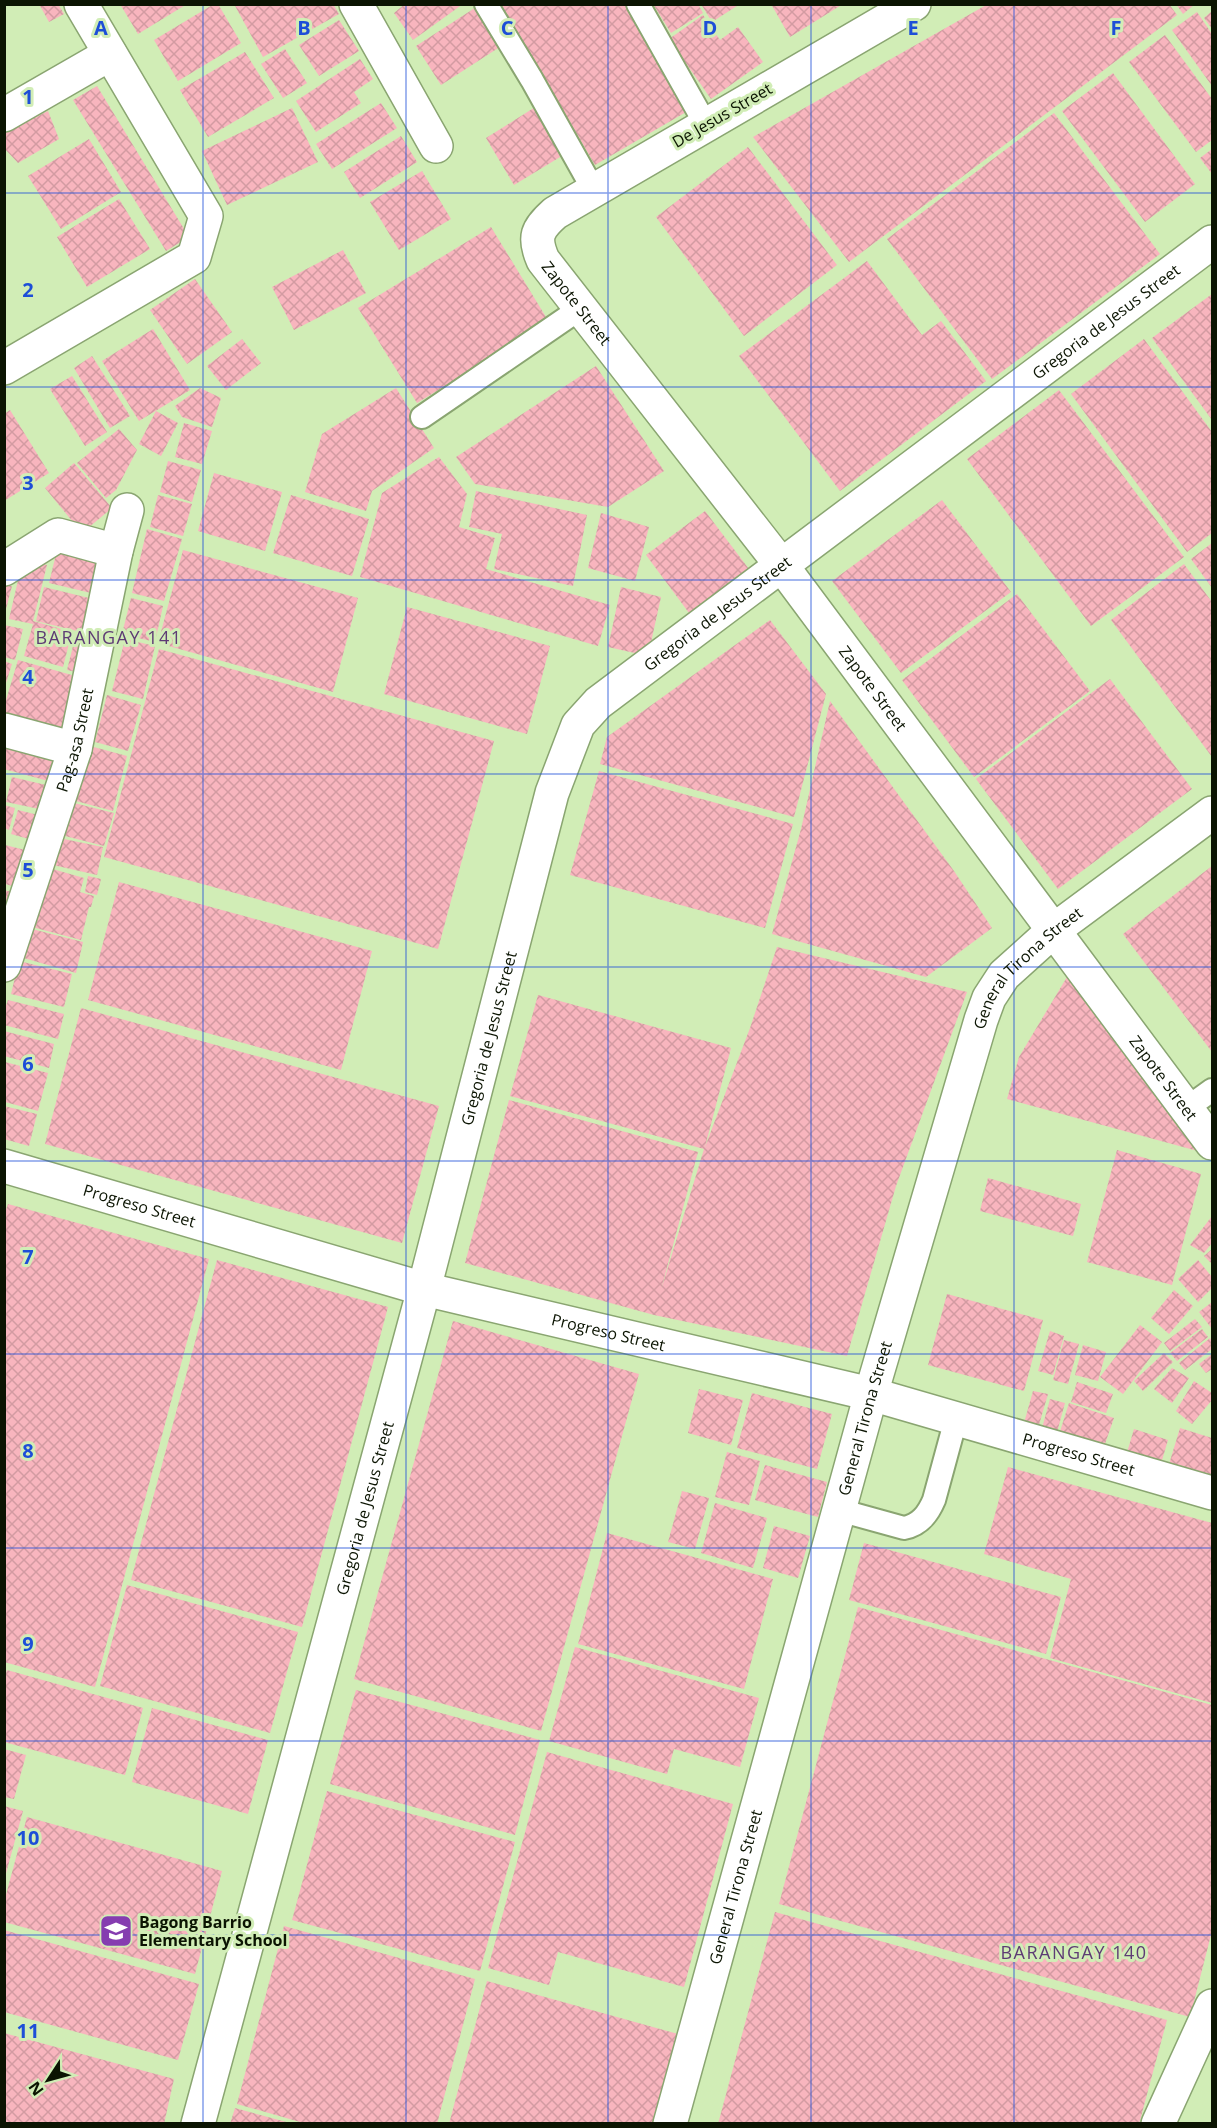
<svg xmlns="http://www.w3.org/2000/svg" width="1217" height="2128" viewBox="0 0 1217 2128" font-family="'Open Sans',sans-serif">
  <defs>
    <pattern id="building-cross-hatch" width="8" height="8" patternUnits="userSpaceOnUse" patternTransform="scale(1.5)"><rect width="8" height="8" fill="#f8b5be"/><path d="M0 0l8 8M0 8l8-8" fill="none" stroke="#d39ba2"/></pattern>
  </defs>
  <rect width="100%" height="100%" fill="#d1edb6"/>
  <!-- building -->
  <path fill="url(#building-cross-hatch)" d="M39 4H58L64 14 49 22Z
    M120 4H187L138 34Z
    M214 4H218L241 43 178 81 154 40Z
    M234 4H333L339 14 263 57Z
    M405 4H463L413 40 394 13Z
    M481 4 506 43 441 85 416 46Z
    M501 4H633L693 108 595 165Z
    M653 4H698L703 13 671 33Z
    M701 4H740L712 22Z
    M771 4H843L790 37Z
    M988 4H1169L1177 15 849 262 753 137Z
    M1176 4H1195L1183 14Z
    M1212 11V29L1204 18Z
    M1197 12 1212 34V86L1172 30Z
    M703 15 720 40 738 27 763 62 711 99 669 39Z
    M339 20 359 51 319 76 299 45Z
    M1165 35 1212 99V140L1196 152 1129 62Z
    M285 49 307 83 283 98 261 64Z
    M245 52 274 98 208 137 180 90Z
    M360 59 373 79 354 92 361 103 316 132 296 101Z
    M1113 73 1195 184 1145 222 1062 111Z
    M97 86 189 237 166 251 73 100Z
    M381 103 397 128 332 169 316 144Z
    M540 104 570 151 514 185 486 138Z
    M292 108 318 162 227 205 202 151Z
    M48 111 59 139 18 163 4 148V133Z
    M1054 113 1160 254 992 379 887 239Z
    M401 136 417 162 360 198 344 172Z
    M89 139 121 192 61 229 28 176Z
    M748 147 837 265 744 336 656 217Z
    M1212 149V174L1200 158Z
    M422 171 451 219 399 250 370 202Z
    M119 199 150 249 87 287 57 237Z
    M491 227 549 322 417 403 358 308Z
    M343 250 366 293 294 330 272 287Z
    M867 261 922 335 941 321 986 381 840 491 739 356Z
    M195 279 232 332 187 364 150 310Z
    M1212 294V420L1152 338Z
    M153 329 190 390 139 421 102 361Z
    M242 339 261 363 226 390 207 366Z
    M1144 339 1212 432V533L1187 552 1071 394Z
    M92 356 130 416 110 428 74 368Z
    M596 366 664 471 608 507 475 484 456 457Z
    M72 376 107 432 85 446 50 389Z
    M200 388 221 398 212 427 182 417 175 406Z
    M396 388 434 448 372 491 366 511 305 492 322 434Z
    M1059 390 1184 557 1091 626 967 459Z
    M10 410 49 473 4 501V414Z
    M156 411 178 423 161 456 139 444Z
    M184 423 212 431 202 464 175 457Z
    M119 429 137 450 116 490 106 498 77 463Z
    M439 457 467 494 459 527 495 538 486 569 610 605 598 646 360 577 382 493Z
    M168 461 201 470 192 502 160 492Z
    M74 463 112 508 82 533 45 488Z
    M214 473 282 492 265 551 198 531Z
    M476 491 587 515 573 586 494 569 502 534 469 527Z
    M158 495 192 504 183 536 150 527Z
    M291 495 369 519 352 576 273 553Z
    M942 500 1011 592 901 673 832 581Z
    M705 511 752 573 692 617 646 555Z
    M601 513 649 527 635 581 588 568Z
    M147 529 182 539 164 601 132 593Z
    M59 542 104 553 95 594 49 583Z
    M1212 543V588L1191 559Z
    M183 550 358 598 333 692 158 643Z
    M23 559 47 565 33 621 72 632 63 667 24 656 33 624 9 619Z
    M1184 564 1212 602V757L1111 620Z
    M4 585 12 586 5 613H4Z
    M44 587 93 599 85 633 36 621Z
    M621 587 661 597 648 656 608 647Z
    M1017 594 1090 691 974 777 902 680Z
    M131 598 163 606 155 642 122 634Z
    M407 607 550 646 527 734 384 694Z
    M770 620 826 694 794 817 600 764 607 737Z
    M4 625 23 629 15 660 4 657Z
    M76 634 93 638 84 674 67 670Z
    M125 639 155 646 143 699 112 691Z
    M159 649 494 741 438 949 104 857Z
    M18 660 79 677 64 731 4 714V707Z
    M4 661 12 664 5 686H4Z
    M1110 679 1192 789 1058 889 976 779Z
    M107 695 141 705 128 751 95 742Z
    M830 701 954 871 992 928 926 977 772 934 801 829Z
    M4 731 62 748 52 782 4 769Z
    M90 746 127 756 113 811 76 801Z
    M599 771 793 824 765 928 570 875Z
    M12 777 50 786 44 810 6 802Z
    M74 803 114 813 104 846 65 836Z
    M4 805 15 808 9 830 4 828Z
    M18 810 42 816 36 841 11 834Z
    M59 838 103 847 97 875 53 865Z
    M5 845 29 851 20 888 5 884Z
    M1212 866V1052L1123 934Z
    M49 868 84 878 80 892 94 896 91 907H89L81 940 32 927Z
    M88 876 101 879 97 895 85 892Z
    M119 882 372 951 341 1070 88 1000Z
    M4 890 16 893 4 925Z
    M28 928 83 942 76 973 20 957Z
    M777 947 967 992 896 1186 847 1356 654 1315 465 1263 509 1100 698 1152 661 1290 704 1149 510 1096 538 995 731 1048 705 1147 750 1028Z
    M19 961 72 974 64 1007 11 994Z
    M1073 967 1205 1153 1007 1099 1019 1057Z
    M8 1000 64 1014 58 1039 4 1025V1011Z
    M81 1008 439 1106 402 1243 45 1144Z
    M4 1031 54 1044 49 1068 4 1056Z
    M5 1062 48 1073 38 1111 5 1102Z
    M4 1106 37 1114 29 1146 4 1139Z
    M1117 1150 1201 1174 1172 1285 1087 1262Z
    M988 1178 1081 1204 1073 1236 980 1211Z
    M8 1204 209 1259 95 1687 4 1662V1215Z
    M1212 1216V1243L1204 1253 1190 1245Z
    M1212 1249V1264L1204 1256Z
    M217 1260 388 1307 302 1627 131 1580Z
    M1198 1260 1212 1277V1288L1198 1302 1178 1279Z
    M1174 1290 1193 1306 1169 1334 1151 1318Z
    M947 1294 1043 1320 1024 1391 928 1365Z
    M1212 1302V1329L1199 1312Z
    M1195 1319 1202 1327 1170 1351 1164 1343Z
    M453 1321 639 1374 541 1731 354 1679Z
    M1140 1325 1162 1342 1123 1394 1100 1377Z
    M1202 1329 1208 1337 1177 1361 1170 1353Z
    M1050 1331 1064 1336 1053 1375 1038 1371Z
    M1210 1338 1212 1342V1349L1185 1370 1179 1363Z
    M1064 1340 1079 1344 1068 1384 1053 1380Z
    M1083 1345 1106 1352 1098 1381 1075 1375Z
    M1164 1353 1173 1362 1143 1391 1134 1381Z
    M1212 1354V1369L1206 1373 1199 1364Z
    M1172 1368 1189 1378 1172 1403 1154 1389Z
    M1194 1381 1212 1393V1400L1192 1424 1176 1411Z
    M1077 1382 1113 1394 1106 1413 1071 1402Z
    M699 1389 743 1400 731 1445 688 1433Z
    M1033 1391 1048 1394 1036 1435 1022 1430Z
    M752 1393 832 1414 817 1469 737 1448Z
    M1050 1399 1065 1403 1054 1443 1039 1439Z
    M1069 1403 1114 1418 1100 1458 1056 1444Z
    M1180 1428 1212 1438V1488L1166 1474Z
    M1134 1429 1168 1440 1157 1477 1123 1466Z
    M727 1452 760 1461 749 1505 715 1497Z
    M765 1465 827 1482 818 1517 755 1500Z
    M1008 1467 1212 1523V1703L1050 1658 1071 1579 984 1554Z
    M682 1491 709 1498 695 1549 668 1542Z
    M715 1503 767 1518 753 1568 701 1553Z
    M774 1526 810 1536 798 1578 763 1568Z
    M607 1533 773 1579 744 1689 578 1644Z
    M864 1543 1061 1597 1046 1654 849 1600Z
    M127 1585 298 1632 270 1733 100 1686Z
    M858 1607 1212 1705V1931L1190 2017 779 1904Z
    M575 1647 759 1698 740 1767 674 1749 667 1774 549 1741Z
    M7 1670 143 1708 125 1775 4 1742V1678Z
    M356 1690 540 1740 515 1835 330 1784Z
    M152 1708 268 1740 248 1814 132 1782Z
    M4 1749 26 1755 14 1799 4 1797Z
    M547 1752 733 1804 684 1987 558 1952 549 1985 488 1968Z
    M327 1791 515 1842 480 1971 292 1920Z
    M4 1806 23 1811 5 1877H4Z
    M27 1817 222 1871 195 1974 4 1922V1902Z
    M775 1912 1167 2020 1139 2124H718Z
    M284 1926 475 1979 437 2124H307L237 2104Z
    M4 1930 199 1984 178 2060 4 2012Z
    M487 1981 678 2034 654 2124H449Z
    M4 2033 174 2079 164 2124H4Z
    M235 2108 290 2123V2124H230Z"/>
  <g fill="none" stroke-linecap="round" stroke-linejoin="round">
    <!-- service casing -->
    <g stroke="#8aa571" stroke-width="26">
      <path id="service" d="M486 4 532 80 593 189
        M638 4 706 125
        M422 417 581 308
        M1187 1108 1212 1090
        M839 1510 904 1528C920 1525 928 1514 934 1500L956 1419"/>
    </g>
    <!-- minor casing -->
    <g stroke="#8aa571" stroke-width="36">
      <g id="minor">
        <path d="M356 4 436 146"/>
        <path id="s1" d="M914 4 555 213C537 229 533 237 543 260L782 566 1212 1143"/>
        <path d="M4 115 110 54"/>
        <path d="M4 368 194 257 206 216 81 4"/>
        <path d="M4 569 58 535 116 551"/>
        <path d="M4 730 75 749"/>
        <path id="s2" d="M4 965 75 749 116 551 127 510"/>
        <path id="s3" d="M4 1166 424 1289 871 1394 1212 1493"/>
        <path id="s4" d="M670 2124 871 1394 981 1020 989 998 1004 975 1054 930 1212 813"/>
        <path d="M1158 2124 1212 2006"/>
      </g>
    </g>
    <!-- tertiary casing -->
    <g stroke="#8aa571" stroke-width="36">
      <g id="tertiary">
        <path id="s5" d="M198 2124 424 1289 552 793 578 725 598 703 1212 242"/>
      </g>
    </g>
    <!-- service -->
    <use href="#service" stroke="#fff" stroke-width="22"/>
    <!-- minor -->
    <use href="#minor" stroke="#fff" stroke-width="33"/>
    <!-- tertiary -->
    <use href="#tertiary" stroke="#fff" stroke-width="33"/>
  </g>
  <!-- grid -->
  <path fill="none" stroke="#1d4ed8" stroke-width="1.5" stroke-opacity="0.55" d="M203 4V2124M406 4V2124M608 4V2124M811 4V2124M1014 4V2124M4 193H1212M4 387H1212M4 580H1212M4 774H1212M4 967H1212M4 1161H1212M4 1354H1212M4 1548H1212M4 1741H1212M4 1935H1212"/>
  <!-- icons -->
  <defs>
    <g id="school-square" transform="scale(1.725)"><rect x="-9" y="-9" width="18" height="18" rx="4" fill="#853db0" stroke="#d1edb6"/><path d="M0-5L7-2L0 1L-7-2ZM-4 1L0 2.5L4 1V4Q0 6-4 4Z" fill="#fff"/></g>
  </defs>
  <g fill-rule="evenodd">
    <use href="#school-square" x="116" y="1931"/>
  </g>
  <g text-anchor="middle" stroke-width="6" stroke-linejoin="round" paint-order="stroke">
    <!-- street labels -->
    <g font-size="16" fill="#0b1402" stroke="#d1edb6">
      <text transform="translate(722 115) rotate(-30)" y="6">De Jesus Street</text>
      <text dy="6" stroke="none"><textPath href="#s1" startOffset="524">Zapote Street</textPath></text>
      <text dy="6" stroke="none"><textPath href="#s5" startOffset="2115">Gregoria de Jesus Street</textPath></text>
      <text dy="6" stroke="none"><textPath href="#s5" startOffset="1629">Gregoria de Jesus Street</textPath></text>
      <text dy="6" stroke="none"><textPath href="#s1" startOffset="1010">Zapote Street</textPath></text>
      <text dy="6" stroke="none"><textPath href="#s2" startOffset="236">Pag-asa Street</textPath></text>
      <text dy="6" stroke="none"><textPath href="#s4" startOffset="1218">General Tirona Street</textPath></text>
      <text dy="6" stroke="none"><textPath href="#s5" startOffset="1124">Gregoria de Jesus Street</textPath></text>
      <text dy="6" stroke="none"><textPath href="#s1" startOffset="1496">Zapote Street</textPath></text>
      <text dy="6" stroke="none"><textPath href="#s3" startOffset="141">Progreso Street</textPath></text>
      <text dy="6" stroke="none"><textPath href="#s3" startOffset="627">Progreso Street</textPath></text>
      <text dy="6" stroke="none"><textPath href="#s4" startOffset="732">General Tirona Street</textPath></text>
      <text dy="6" stroke="none"><textPath href="#s3" startOffset="1113">Progreso Street</textPath></text>
      <text dy="6" stroke="none"><textPath href="#s5" startOffset="638">Gregoria de Jesus Street</textPath></text>
      <text dy="6" stroke="none"><textPath href="#s4" startOffset="246">General Tirona Street</textPath></text>
    </g>
    <!-- poi labels -->
    <g font-size="16" font-weight="bold" fill="#0b1402" stroke="#d1edb6" text-anchor="start">
      <text x="139" y="1928">Bagong Barrio<tspan x="139" dy="18">Elementary School</tspan></text>
    </g>
    <!-- neighbourhood labels -->
    <g font-size="18" letter-spacing="1.5" fill="#5d3b74" stroke="#d1edb6">
      <text x="109" y="644">BARANGAY 141</text>
      <text x="1074" y="1959">BARANGAY 140</text>
    </g>
  </g>
  <g font-size="20" text-anchor="middle" font-weight="bold" fill="#1d4ed8" stroke="#d1edb6" stroke-width="6" stroke-linejoin="round" paint-order="stroke">
    <text x="101" y="35">A</text>
    <text x="304" y="35">B</text>
    <text x="507" y="35">C</text>
    <text x="710" y="35">D</text>
    <text x="913" y="35">E</text>
    <text x="1116" y="35">F</text>
    <text x="28" y="104">1</text>
    <text x="28" y="297">2</text>
    <text x="28" y="490">3</text>
    <text x="28" y="684">4</text>
    <text x="28" y="877">5</text>
    <text x="28" y="1071">6</text>
    <text x="28" y="1264">7</text>
    <text x="28" y="1458">8</text>
    <text x="28" y="1651">9</text>
    <text x="28" y="1845">10</text>
    <text x="28" y="2038">11</text>
  </g>
  <!-- border -->
  <rect width="1217" height="2128" fill="none" stroke="#0b1402" stroke-width="12"/>
  <!-- north arrow -->
  <g transform="translate(48 2080) rotate(234)" stroke="#d1edb6" stroke-width="4.5" paint-order="stroke">
  <path d="M0-4.5L10 22L0 15L-10 22Z" fill="#0b1402"/>
  <text y="-9" font-size="16" font-weight="bold" text-anchor="middle" fill="#0b1402">N</text>
  </g>
</svg>
